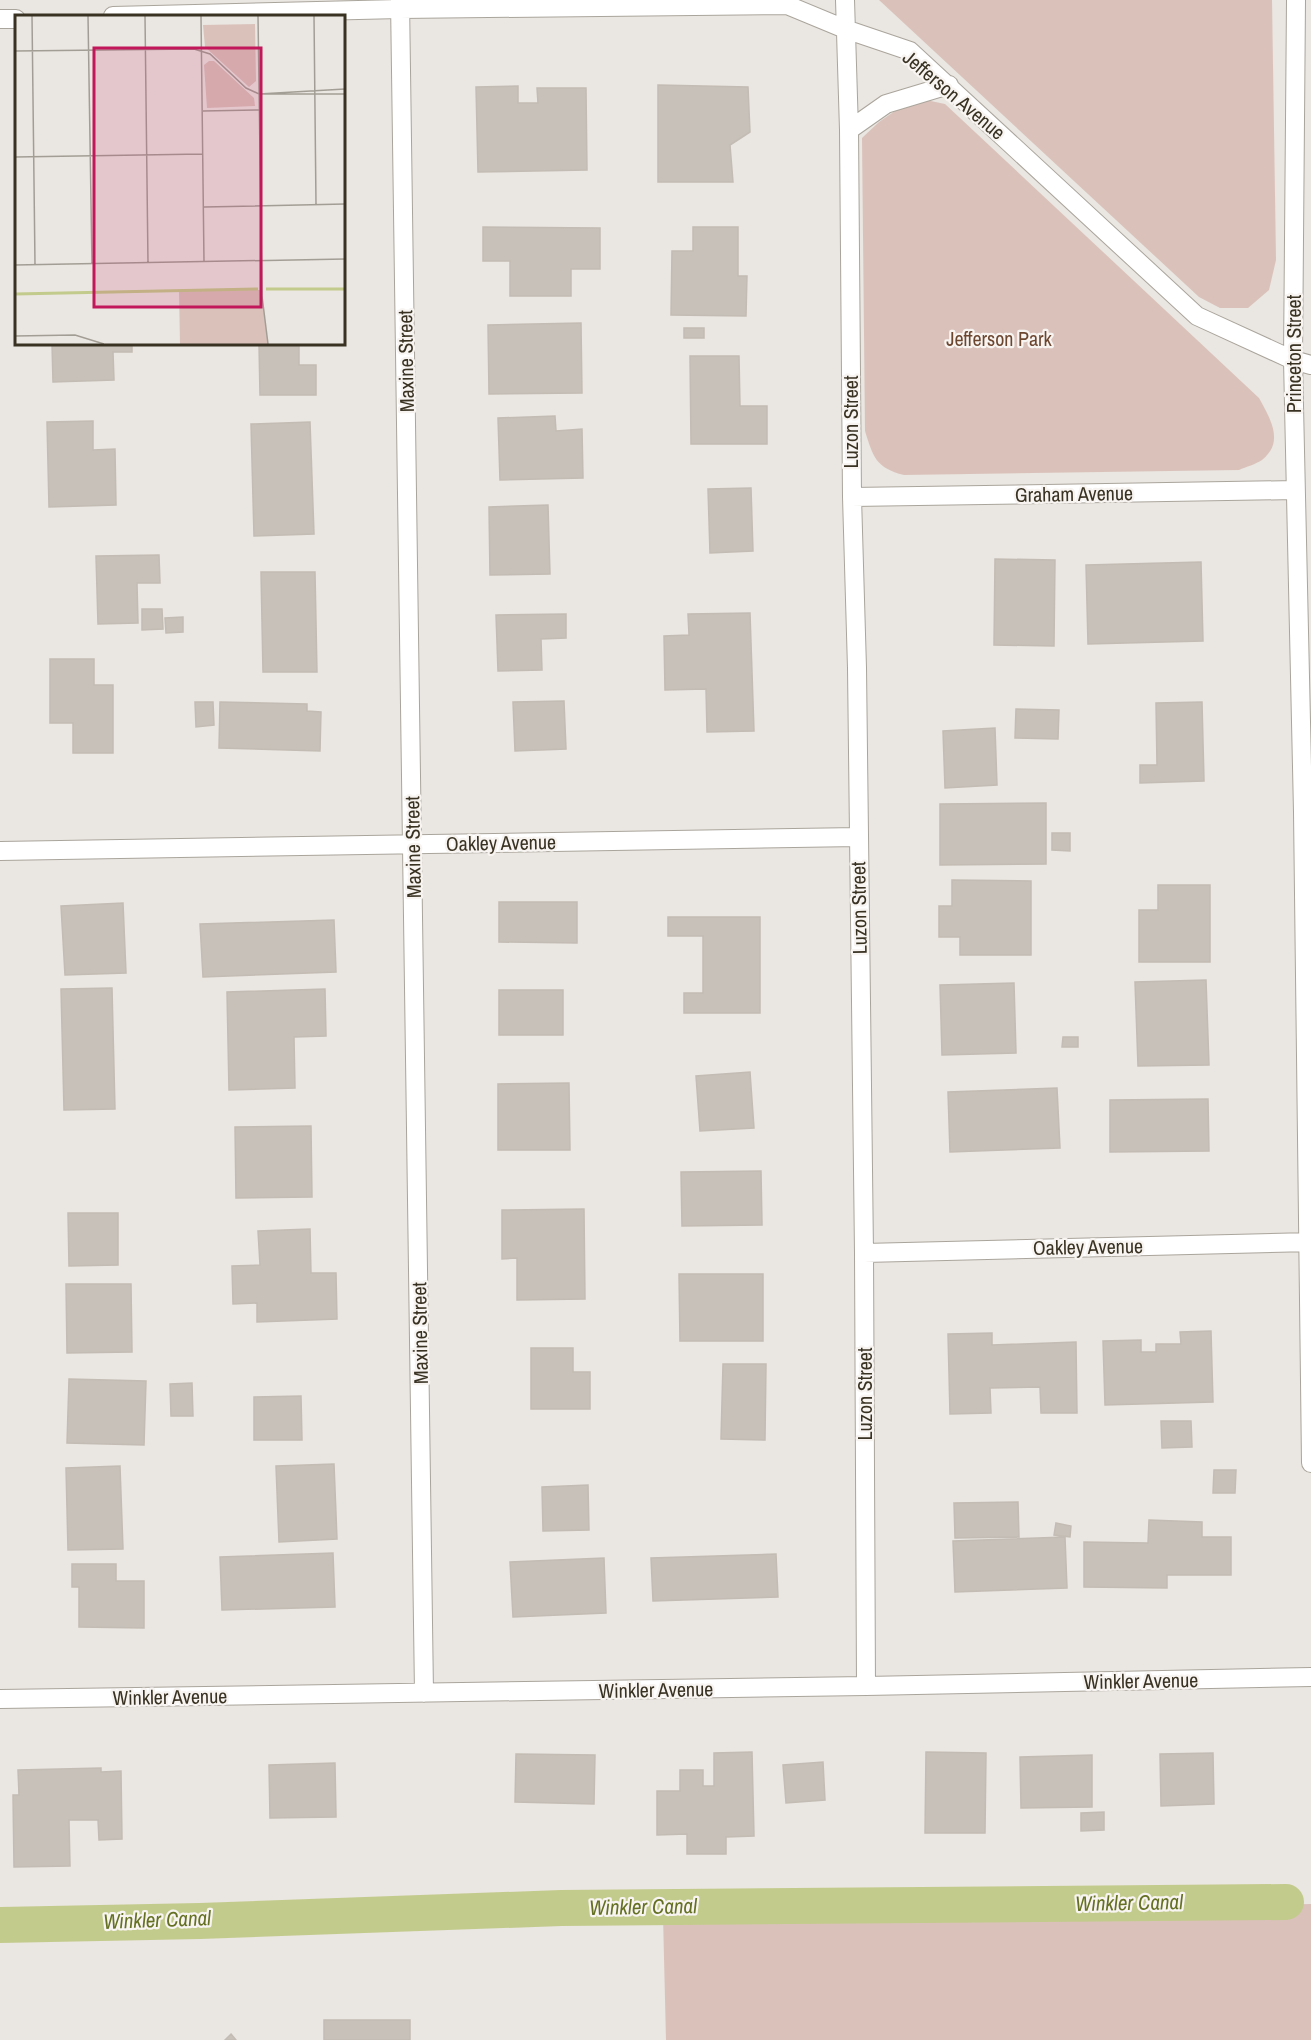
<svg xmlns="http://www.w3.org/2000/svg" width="1311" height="2040" viewBox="0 0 1311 2040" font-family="'Archivo Narrow',sans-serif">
  <rect width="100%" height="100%" fill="#eae6e1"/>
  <!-- green -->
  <path fill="#dac2bb" d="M879 0H1272L1276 260 1269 290 1248 308H1220L1199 297Z
    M926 100 945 104 1259 398C1270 418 1285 442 1262 460 1256 464 1246 467 1239 470L904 475C876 468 873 457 865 431L862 138 879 122 905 104Z
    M1311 1904V2040H666L663 1916Z"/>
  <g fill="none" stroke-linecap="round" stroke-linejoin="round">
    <!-- canal -->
    <path stroke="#c3cb8c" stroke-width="36" d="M0 1925 200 1921 561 1908 1286 1902"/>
  </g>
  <!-- building -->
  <path fill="#c7c1b9" stroke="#c3bcb4" stroke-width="1.5" d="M658 85 748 87 750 132 730 145 733 182H658Z
    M518 86V103H538L537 88H586L587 170 478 172 476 87Z
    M483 227 600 228V269H571V296H510V261H483Z
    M693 227H738V276H747L746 316 671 315 672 251H693Z
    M581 323 582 393 489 394 488 325Z
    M684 328H704V338H684Z
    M52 344H132V352H113L114 380 53 382Z
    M259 344H299V365H316V395H260Z
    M690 356H739L740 406H767V444H691Z
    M555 416 556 431 582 429 583 478 500 480 498 418Z
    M93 421V450L115 449 116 505 49 507 47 422Z
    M310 422 314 534 254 536 251 424Z
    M751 488 753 551 710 553 708 489Z
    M548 505 550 574 490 575 489 507Z
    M159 555 160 583H137L138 623 98 624 96 556Z
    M995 559 1055 560 1054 646 994 645Z
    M1201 562 1203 641 1088 644 1086 565Z
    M261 572H315L317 672H263Z
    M142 609H162L163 629 142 630Z
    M750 613 754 731 707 732 706 689 665 690 664 636 689 635 688 614Z
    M566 614V638L541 639 542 670 498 671 496 615Z
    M183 617V632L166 633 165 618Z
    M50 659H94V685H113V753H73V723H50Z
    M564 701 566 749 515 751 513 702Z
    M195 702H213L214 725 196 727Z
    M220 702 307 704V711L321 712 320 751 219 748Z
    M1202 702 1204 781 1140 783V765H1157L1156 703Z
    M1016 709 1059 710 1058 739 1015 738Z
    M995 728 997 785 945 788 943 731Z
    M1046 803V864L940 865V804Z
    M1052 833H1070V851L1052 850Z
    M952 880 1031 881V955H960V937H939V906H952Z
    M1158 885H1210V962H1139V910H1158Z
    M499 902H577V943L499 942Z
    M123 903 126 973 65 975 61 906Z
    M668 917H760V1013H684V993H703V936H668Z
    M334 920 336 972 203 977 200 924Z
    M1206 980 1209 1065 1138 1066 1135 982Z
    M1014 983 1016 1053 942 1055 940 985Z
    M112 988 115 1109 64 1110 61 989Z
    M325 989 326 1036 294 1037 295 1088 229 1090 227 992Z
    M499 990H563V1035H499Z
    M1063 1037H1078V1047H1062Z
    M750 1072 754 1128 700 1131 696 1076Z
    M569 1083 570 1150H498V1084Z
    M1057 1088 1060 1148 950 1152 948 1092Z
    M1208 1099 1209 1151 1110 1152V1100Z
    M311 1126 312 1197 236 1198 235 1127Z
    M761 1171 762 1225 682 1226 681 1172Z
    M584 1209 585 1299 517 1300V1258L502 1259V1210Z
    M68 1213H118V1265L69 1266Z
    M310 1229 311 1273H336L337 1319 257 1322V1303L233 1304 232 1266 260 1265 258 1231Z
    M679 1274H763V1341H680Z
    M66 1284H131L132 1352 67 1353Z
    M1211 1331 1213 1402 1105 1405 1103 1341 1141 1340V1352H1156V1344H1181L1180 1332Z
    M992 1333V1345L1076 1342 1077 1413H1041L1040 1387 990 1388 991 1413 950 1414 948 1334Z
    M531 1348H573V1372H590V1409H531Z
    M723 1364H766L765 1440 721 1439Z
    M69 1379 146 1381 144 1445 67 1443Z
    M192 1383 193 1416H171L170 1384Z
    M301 1396 302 1440H254V1397Z
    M1161 1421H1191L1192 1447 1162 1448Z
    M334 1464 337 1539 279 1542 276 1466Z
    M120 1466 123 1549 68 1550 66 1468Z
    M1214 1470H1236L1235 1493H1213Z
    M588 1485 589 1530 543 1531 542 1487Z
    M1018 1502 1019 1537 955 1538 954 1503Z
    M1149 1520 1202 1522V1537H1231V1575H1167V1588L1084 1587V1542L1148 1543Z
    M1056 1523 1071 1526 1070 1537 1054 1535Z
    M1065 1537 1067 1588 955 1592 953 1541Z
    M333 1553 335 1607 222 1610 220 1557Z
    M776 1554 778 1597 653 1601 651 1558Z
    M604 1558 606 1613 513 1617 510 1562Z
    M72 1564H116V1581H144V1628L79 1627V1587H72Z
    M752 1752 754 1836 726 1837V1854H687V1834L657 1835V1791H680V1770H703V1786H714V1753Z
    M926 1752 986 1753 985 1833H925Z
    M1213 1753 1214 1804 1161 1806 1160 1754Z
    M516 1754 595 1755 594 1804 515 1802Z
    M1092 1755V1807L1021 1808 1020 1757Z
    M823 1762 825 1800 786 1803 783 1765Z
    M335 1763 336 1817 270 1818 269 1765Z
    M101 1768V1772L121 1771 122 1839 99 1840 98 1820H69L70 1866 14 1867 13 1795H19L18 1770Z
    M1104 1812V1830L1081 1831V1813Z
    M324 2020H410V2040H324Z
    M231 2034 236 2040H225Z"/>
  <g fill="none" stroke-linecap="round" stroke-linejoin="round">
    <!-- minor casing -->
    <g stroke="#aaa59c" stroke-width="20">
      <path id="minor" d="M400 0 424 1693
        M845 0 849 130 852 497 857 668 864 1253 866 1686
        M1296 0 1293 360 1303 812 1311 1463
        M113 16 400 9 787 5 845 29 910 51 1197 316 1293 360 1311 365
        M0 19H16
        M849 130 886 104 949 85
        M852 497 1295 490
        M0 851 858 837
        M864 1253 1311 1242
        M0 1699 866 1686 1311 1677"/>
    </g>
    <!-- minor -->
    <use href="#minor" stroke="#fff" stroke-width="18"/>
  </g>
  <g text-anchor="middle" stroke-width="4.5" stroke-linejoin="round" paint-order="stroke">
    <!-- street labels -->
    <g font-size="20" fill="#393222" stroke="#f7f4f1">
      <text transform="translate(954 95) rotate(40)" y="7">Jefferson Avenue</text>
      <text transform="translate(1294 354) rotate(-90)" y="7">Princeton Street</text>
      <text transform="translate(406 361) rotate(-91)" y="7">Maxine Street</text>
      <text transform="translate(851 422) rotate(-90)" y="7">Luzon Street</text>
      <text transform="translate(1074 494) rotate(-1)" y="7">Graham Avenue</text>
      <text transform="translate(501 843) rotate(-1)" y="7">Oakley Avenue</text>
      <text transform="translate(413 847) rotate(-91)" y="7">Maxine Street</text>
      <text transform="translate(859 908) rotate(-91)" y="7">Luzon Street</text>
      <text transform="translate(1088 1247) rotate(-1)" y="7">Oakley Avenue</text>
      <text transform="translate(420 1333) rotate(-91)" y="7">Maxine Street</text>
      <text transform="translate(865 1394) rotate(-90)" y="7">Luzon Street</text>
      <text transform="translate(1141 1681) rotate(-1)" y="7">Winkler Avenue</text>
      <text transform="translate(656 1690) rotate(-1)" y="7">Winkler Avenue</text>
      <text transform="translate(170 1697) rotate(-1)" y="7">Winkler Avenue</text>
    </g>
    <!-- park labels -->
    <g font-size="20" fill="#6d4630" stroke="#f7f4f1">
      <text x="999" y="346">Jefferson Park</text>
    </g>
    <!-- water labels -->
    <g font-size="21" font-style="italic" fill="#657022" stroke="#f7f4f1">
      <text transform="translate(1129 1903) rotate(-1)" y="7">Winkler Canal</text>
      <text transform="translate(643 1907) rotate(-1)" y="7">Winkler Canal</text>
      <text transform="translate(157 1920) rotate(-2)" y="7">Winkler Canal</text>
    </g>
  </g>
  <!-- overview -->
  <g transform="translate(15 15)">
    <rect width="330" height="330" fill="#eae6e1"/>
    <path d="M240 9 241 66 234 72 190 32 188 10ZM194 46H199L239 83 240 91 192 93 189 50ZM246 275 253 329H165L164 276Z" fill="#dac2bb"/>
    <path fill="none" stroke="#c3cb8c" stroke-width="3" d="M251 274H330M0 279 243 274"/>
    <path fill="none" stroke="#a39e95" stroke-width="1.5" d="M17 1 20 250M73 1 77 249M130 1 133 248M186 1 189 247M243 1 247 281 253 329M299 1 301 190M0 36 179 34 195 39 231 73 244 79H330M244 79 330 74M188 96 244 95M0 142 188 139M189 192 330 189M0 250 330 244M0 321 60 320 89 329"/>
    <path fill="#c2185b" fill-opacity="0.15" stroke="#c2185b" stroke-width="3" d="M79 33H246V292H79Z"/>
    <rect width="330" height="330" fill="none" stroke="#393222" stroke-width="3"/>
  </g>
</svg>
